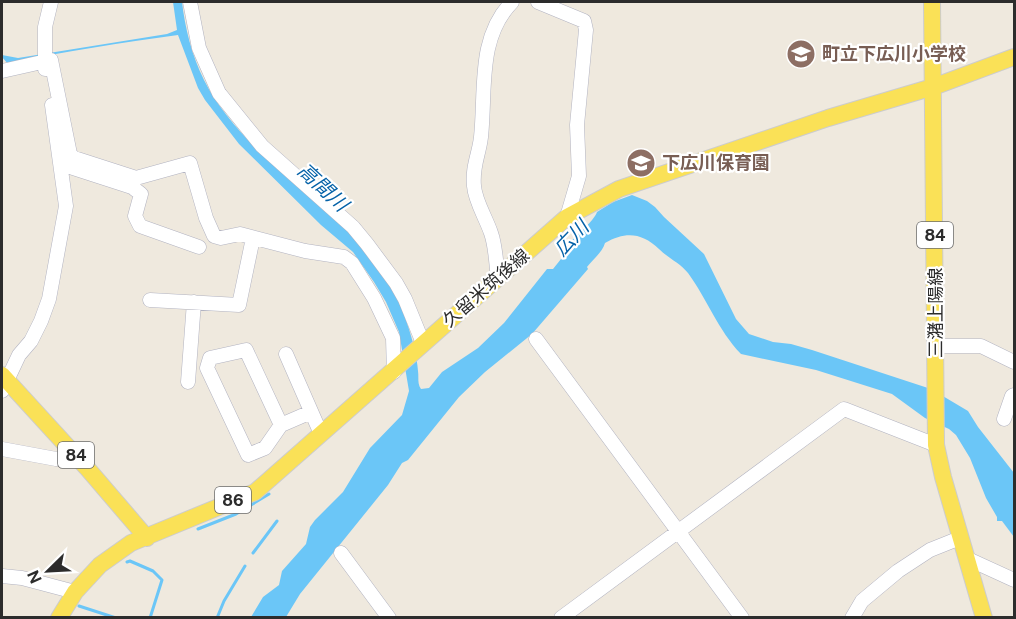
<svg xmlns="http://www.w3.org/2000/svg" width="1016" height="619" viewBox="0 0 1016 619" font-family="'Public Sans','Noto Sans JP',sans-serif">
  <rect width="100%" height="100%" fill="#efe9de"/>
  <!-- water -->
  <path fill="#6bc6f7" d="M173 2H182C185 28 192 56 204 80 225 122 265 158 300 189 306 195 312 198 318 203 342 221 363 246 380 270 391 286 401 304 407 323 412 338 417 356 418 371 419 378 417 383 421 389L429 388 442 372 478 348 504 323 547 269H553L565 254H567L571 248 570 243C578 233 594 221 597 212L613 202 632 195 647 201 655 207 664 217 704 254 736 319 749 334 773 342 791 344 812 350 931 389 968 411 978 427 1014 473V537L1002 521H997V517L986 498 970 458 956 435 949 429 925 418 892 394 816 370 741 354C718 330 707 299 688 273 680 263 668 258 659 249 642 233 626 231 605 243 602 253 593 259 587 267L588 269 532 334 485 372 459 397 408 460 402 463 388 485 300 594 286 617H251L263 597 279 585 282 571 306 544 310 527 315 520 343 492 370 448 402 415 409 391 399 332 386 302 374 282 353 252 321 225 239 144 205 100 198 88 178 35C121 43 64 51 8 64L2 57V55L18 58 167 34 177 30Z"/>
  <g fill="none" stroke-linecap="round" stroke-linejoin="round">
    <!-- stream -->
    <path stroke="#6bc6f7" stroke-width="3" d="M198 529 236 514 269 494
      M253 553 277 521
      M127 562 130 561 153 571 162 580 150 618
      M79 606 116 618
      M217 618 224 601 245 566"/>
    <!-- minor casing -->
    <g stroke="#b2b3c1" stroke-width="15">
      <path id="minor" d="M190 2 199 48 219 93 262 146 353 227 367 244 396 283 405 299 423 343
        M538 2 584 21 586 30 577 125 579 176 567 217
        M45 69V27L51 2
        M2 71 51 60 70 154 74 158 136 178 190 163 206 218 214 236 221 238 240 234 305 251 344 257 352 263 374 298 393 338 394 372
        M61 164 132 187 141 194 135 216 140 226 199 247
        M498 278C496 264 496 247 491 233 486 218 475 201 474 186 472 166 479 155 481 137 486 90 477 38 512 2
        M150 300 239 305 253 238
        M536 339 742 618
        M936 346H981L1014 362
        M286 354 321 434
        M188 382 194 302
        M2 391 19 355 31 341 41 321 49 299 66 206 52 105
        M1004 419 1012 396 1014 395
        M281 425 246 350 210 358 207 368 248 455 265 448 281 425 311 412
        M2 449 56 459
        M341 553 389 618
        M966 558 1014 580
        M2 576 22 578 75 592
        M561 618 844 409 936 445
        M852 618 862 601 898 571 930 550 960 538"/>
    </g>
    <!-- major casing -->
    <g stroke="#ccc" stroke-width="18">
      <path id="major" d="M932 2 936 445 943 477 984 618
        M2 375 87 468 147 538
        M59 618 75 592 100 565 131 543 255 492 262 486 567 217 619 189 828 118 933 87 1014 57"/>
    </g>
    <!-- minor -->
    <use href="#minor" stroke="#fff" stroke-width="14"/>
    <!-- major -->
    <use href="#major" stroke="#fae157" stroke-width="16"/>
  </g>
  <!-- icons -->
  <defs>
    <g id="school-disc" transform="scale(1.5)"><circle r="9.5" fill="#8d6e63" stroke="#fff"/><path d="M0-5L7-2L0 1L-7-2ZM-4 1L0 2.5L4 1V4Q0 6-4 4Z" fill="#fff"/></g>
  </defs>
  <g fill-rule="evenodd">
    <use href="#school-disc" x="801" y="54"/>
    <use href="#school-disc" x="641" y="163"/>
  </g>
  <g text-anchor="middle" stroke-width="4.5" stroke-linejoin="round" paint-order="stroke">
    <!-- shield labels -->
    <g fill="#fff" stroke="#6b6b6b" stroke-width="1.5">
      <rect x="917" y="222" width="36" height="26" rx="4.5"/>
      <rect x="58" y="442" width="36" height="26" rx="4.5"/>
      <rect x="215" y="487" width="36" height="26" rx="4.5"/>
    </g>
    <g font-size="16" font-weight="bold" fill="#2c2c2c">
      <text x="935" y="241">84</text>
      <text x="76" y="461">84</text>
      <text x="233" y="506">86</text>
    </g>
    <!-- education labels -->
    <g font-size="18" font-weight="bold" fill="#785e54" stroke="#fff" text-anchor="start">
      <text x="822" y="60">町立下広川小学校</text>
      <text x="662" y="169">下広川保育園</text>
    </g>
    <!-- street labels -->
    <g font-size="18" fill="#2c2c2c" stroke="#fff">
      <text transform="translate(486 288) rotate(-41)" y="6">久留米筑後線</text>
      <text transform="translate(936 313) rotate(-90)" y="6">三潴上陽線</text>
    </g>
    <!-- water labels -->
    <g font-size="20" font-style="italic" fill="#0562a8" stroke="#fff">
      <text transform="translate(323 187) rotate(43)" y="7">高間川</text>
      <text transform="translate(571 238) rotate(-46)" y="7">広川</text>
    </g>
  </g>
  <!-- border -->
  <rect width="1016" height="619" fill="none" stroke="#2c2c2c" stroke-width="6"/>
  <!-- north arrow -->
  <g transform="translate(48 571) rotate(246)" stroke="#ffffff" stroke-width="4.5" paint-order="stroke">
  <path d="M0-4.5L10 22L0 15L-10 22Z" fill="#2c2c2c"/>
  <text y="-9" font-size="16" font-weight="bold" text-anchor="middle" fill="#2c2c2c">N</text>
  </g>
</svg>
